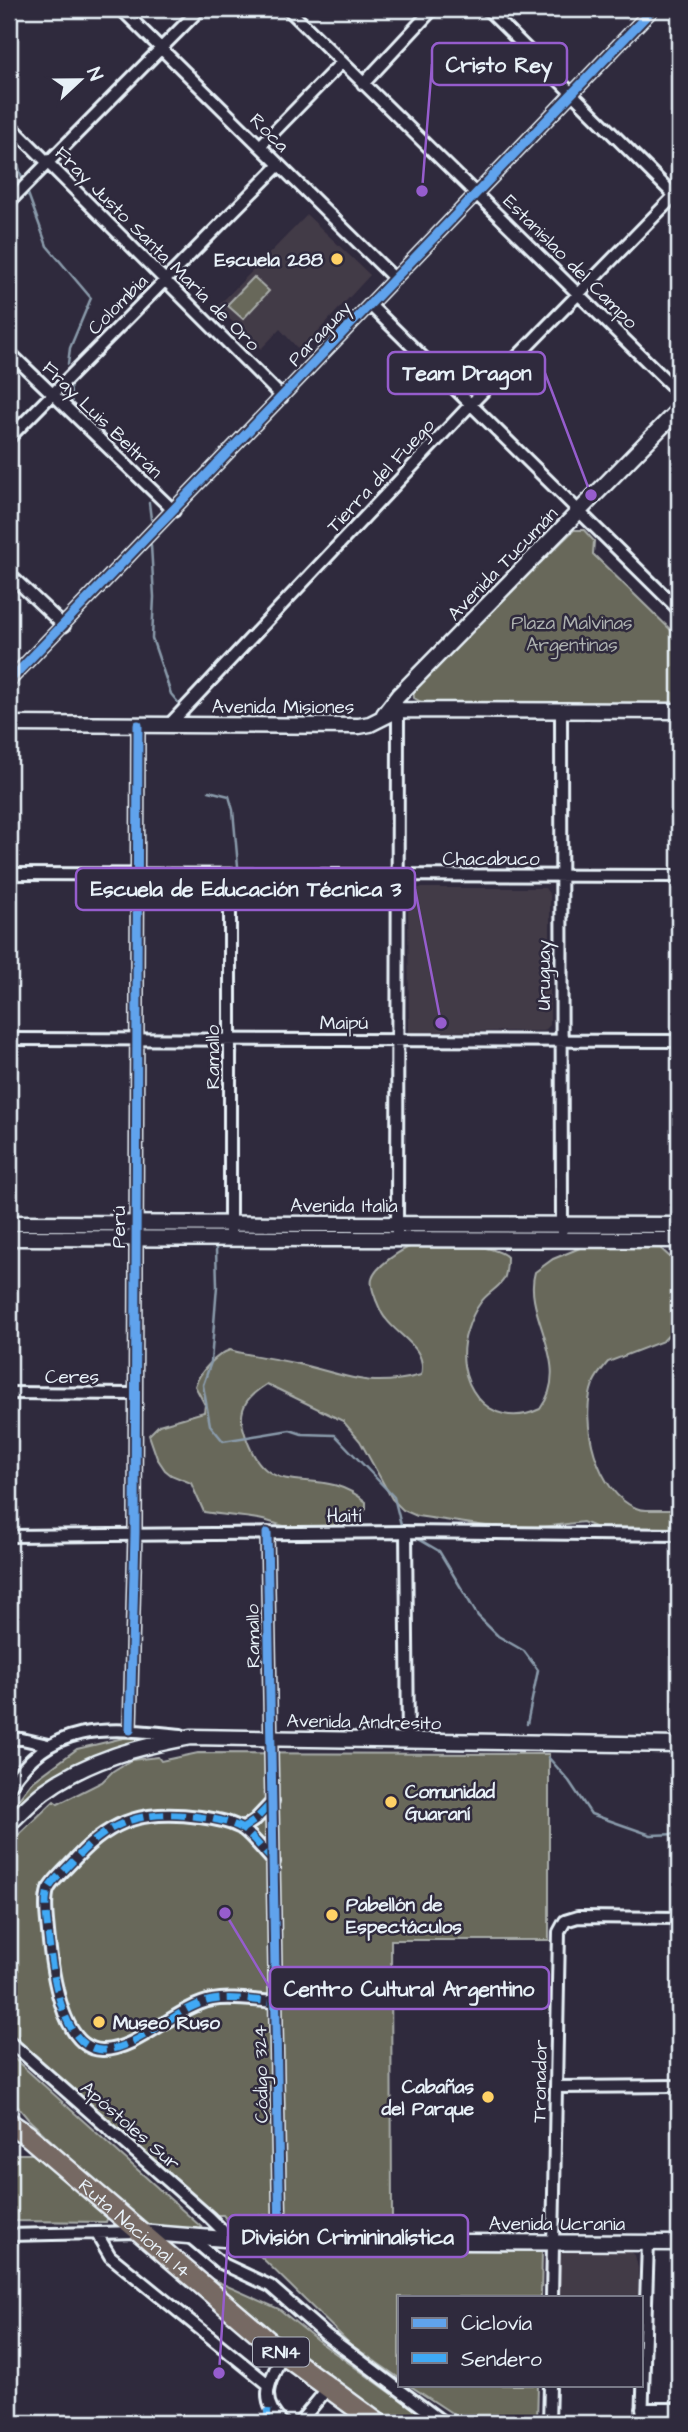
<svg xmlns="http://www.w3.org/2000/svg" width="688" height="2432" viewBox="0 0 688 2432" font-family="'Architects Daughter',sans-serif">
  <rect width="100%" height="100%" fill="#2f2a3d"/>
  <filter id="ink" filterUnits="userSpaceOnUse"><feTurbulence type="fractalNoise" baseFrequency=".0143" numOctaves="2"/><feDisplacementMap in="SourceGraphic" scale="14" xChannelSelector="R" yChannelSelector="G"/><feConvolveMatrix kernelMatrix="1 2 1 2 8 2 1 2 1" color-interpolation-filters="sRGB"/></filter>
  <g filter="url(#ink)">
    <!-- built -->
    <path fill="#433a47" d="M307 215 370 275 300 351 280 329 261 349 217 307Z
      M408 888H545L550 895V1025L544 1031 409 1032Z
      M558 2248 628 2250 635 2255 638 2268V2297H557Z"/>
    <!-- green -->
    <path fill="#67685a" stroke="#a8aca9" stroke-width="2" d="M254 277 269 291 243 319 227 305Z
      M574 530H584L594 541 593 554 679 638V704L423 703 414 698 413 687Z
      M607 1237 657 1245 672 1259 679 1268V1324L663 1341 608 1362C602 1369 596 1376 593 1384 579 1421 597 1493 636 1508 643 1511 651 1510 658 1510 665 1510 672 1511 679 1508V1533L642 1541H627L583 1522 527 1529 500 1528 417 1516 403 1510 392 1499 360 1441 343 1421 267 1384C251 1394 238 1405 243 1427 265 1512 315 1458 366 1502V1509C347 1529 310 1530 284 1526 275 1524 266 1520 258 1519 240 1516 222 1515 204 1512L191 1483 171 1475 165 1470 157 1458 149 1435 159 1425 204 1412 205 1405 195 1386C199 1372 217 1354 230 1350 251 1356 273 1358 294 1363 345 1374 366 1390 421 1375 428 1348 399 1337 386 1319 381 1314 379 1306 376 1300 374 1293 370 1286 372 1279 375 1267 401 1249 413 1246 431 1241 495 1244 507 1257 507 1264 507 1272 504 1279 499 1288 487 1293 481 1302 475 1310 470 1321 467 1331 451 1379 487 1434 540 1409 574 1364 522 1315 535 1272L553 1259Z
      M153 1731 152 1736 91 1758 37 1788 9 1812 31 1783 77 1749Z
      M198 1753 549 1754V1940H391L392 2220 260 2215 256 2220 232 2226 223 2215H211L9 2035V1844L54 1801 58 1804 102 1782 113 1771 131 1760 158 1757 161 1761Z
      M9 2054 209 2234 141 2224 28 2119 9 2096Z
      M9 2154H38L109 2214 106 2222 9 2221Z
      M271 2248 542 2251 541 2297H399V2378L350 2344 257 2253Z
      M198 2273 279 2309 321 2343 433 2423H391L333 2383Z
      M409 2385H538L537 2423H467Z"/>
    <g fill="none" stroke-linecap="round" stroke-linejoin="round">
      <!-- stream -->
      <path stroke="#8a9bab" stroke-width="2.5" d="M9 136 22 178
        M27 191 47 246 91 298 70 348 68 364
        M70 384 72 407
        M149 503 151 519
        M151 545 154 597 152 638 171 694 181 706
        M209 791 229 796 233 810 238 866
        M235 965 237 885
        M235 1000 236 1028
        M235 1095 237 1052
        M216 1248 217 1286 211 1362 203 1385 210 1425 223 1441 290 1430 302 1434 335 1435 394 1497 401 1525
        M415 1537 439 1551 478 1616 498 1636 524 1651 538 1670 527 1724
        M548 1757 569 1781 591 1814 651 1835 679 1834"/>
      <!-- street casing -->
      <g stroke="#e8f1f8" stroke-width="16">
        <path id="street" d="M121 9 395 279
          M288 9 679 393
          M487 9 678 199
          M363 84 433 9
          M9 124 282 397
          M260 146 342 62
          M9 202 200 9
          M370 305 679 610
          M9 352 174 511
          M9 438 279 165
          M9 574 64 626
          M9 681 653 9
          M561 710 562 1230
          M169 725 471 404 679 191
          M9 874 679 876
          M230 875V1239
          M9 1039 679 1041
          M397 1239 398 706
          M9 1393 135 1394
          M406 1532 408 1741
          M267 1533 280 2241
          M9 1536 406 1532 679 1535
          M130 1730 135 1533 138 725
          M9 1739H22L48 1745
          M9 1788C50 1719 111 1728 181 1735
          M242 1829 255 1820 273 1801
          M274 1862C264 1852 253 1836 241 1828 228 1821 214 1819 200 1817 146 1810 113 1818 76 1858 69 1866 51 1882 48 1890 44 1902 47 1920 48 1932 51 1963 60 2049 102 2050 136 2051 178 2006 212 2000 232 1996 256 2001 276 2002
          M9 2041 209 2217 222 2230 226 2239
          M556 2087 679 2086
          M97 2234 110 2256 268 2384
          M9 2235 139 2232
          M190 2237 221 2263 270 2286 326 2335 444 2423
          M552 2297 559 1932 565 1921 578 1917 679 1918
          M642 2409H679
          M283 2423C257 2400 270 2380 283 2354
          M299 2423 328 2388
          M549 2423 550 2385
          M642 2423 648 2243"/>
      </g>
      <!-- secondary casing -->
      <g stroke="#e8f1f8" stroke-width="19">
        <path id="secondary" d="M384 714 398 696 679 409
          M9 724 359 726 370 724 398 710 679 711
          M9 1223 679 1225
          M9 1238 679 1240
          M9 1824C21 1813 32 1801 45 1791 89 1759 138 1747 191 1737L679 1745
          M140 2232 248 2241 679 2243"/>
      </g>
      <!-- highway casing -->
      <g stroke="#e8f1f8" stroke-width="24">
        <g id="highway">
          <path id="s1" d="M9 2123 27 2135 283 2354 377 2423"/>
        </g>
      </g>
      <!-- street -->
      <use href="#street" stroke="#2f2a3d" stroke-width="10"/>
      <!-- secondary -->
      <use href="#secondary" stroke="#2f2a3d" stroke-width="14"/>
      <!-- highway -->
      <use href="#highway" stroke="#766964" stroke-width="19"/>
      <!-- quiet -->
      <path stroke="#3fa9f5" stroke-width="7" stroke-dasharray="14 7" stroke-linecap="butt" d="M242 1829 255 1820 273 1801
        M274 1862C264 1852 253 1836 241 1828 228 1821 214 1819 200 1817 146 1810 113 1818 76 1858 69 1866 51 1882 48 1890 44 1902 47 1920 48 1932 51 1963 60 2049 102 2050 136 2051 178 2006 212 2000 232 1996 256 2001 276 2002
        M267 2423 268 2406"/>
      <!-- cycleway casing -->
      <g stroke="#2f2a3d" stroke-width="13">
        <path id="cycleway" d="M9 681 653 9
          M267 1533 280 2241
          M130 1730 135 1533 138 725"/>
      </g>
      <!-- cycleway -->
      <use href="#cycleway" stroke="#60a3ed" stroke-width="9"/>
    </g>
  </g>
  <!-- markers -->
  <g fill="#ffd166" stroke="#2f2a3d" stroke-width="2.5">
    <circle cx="337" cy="259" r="7"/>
    <circle cx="391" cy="1802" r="7"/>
    <circle cx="332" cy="1915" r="7"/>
    <circle cx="99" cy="2022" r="7"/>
    <circle cx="488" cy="2097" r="7"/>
  </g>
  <g text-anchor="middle" stroke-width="5" stroke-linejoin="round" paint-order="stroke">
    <!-- shield labels -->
    <rect fill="#2f2a3d" stroke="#b0b5c0" stroke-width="2" x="253" y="2337.5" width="56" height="29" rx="5"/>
    <g font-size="18" font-weight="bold" fill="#e8f1f8">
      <text x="281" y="2358">RN14</text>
    </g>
    <!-- street labels -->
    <g font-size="19" fill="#e8f1f8" stroke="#2f2a3d">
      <text transform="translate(270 132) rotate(45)" y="7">Roca</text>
      <text transform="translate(158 248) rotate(45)" y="7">Fray Justo Santa María de Oro</text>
      <text transform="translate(571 261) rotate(45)" y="7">Estanislao del Campo</text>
      <text transform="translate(117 304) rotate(-45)" y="7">Colombia</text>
      <text transform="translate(319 333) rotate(-46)" y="7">Paraguay</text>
      <text transform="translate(103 419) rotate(44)" y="7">Fray Luis Beltrán</text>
      <text transform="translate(380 475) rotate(-47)" y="7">Tierra del Fuego</text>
      <text transform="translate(502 563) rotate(-46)" y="7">Avenida Tucumán</text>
      <text x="283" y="713">Avenida Misiones</text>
      <text x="491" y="865">Chacabuco</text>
      <text transform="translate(543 975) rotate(-90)" y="7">Uruguay</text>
      <text x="344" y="1029">Maipú</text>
      <text transform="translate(212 1057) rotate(-90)" y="7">Ramallo</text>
      <text x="344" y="1212">Avenida Italia</text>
      <text transform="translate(118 1227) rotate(-90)" y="7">Perú</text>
      <text x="72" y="1383">Ceres</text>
      <text x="344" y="1522">Haití</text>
      <text transform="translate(252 1636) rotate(-91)" y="7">Ramallo</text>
      <text transform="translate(364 1721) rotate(1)" y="7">Avenida Andresito</text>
      <text transform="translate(260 2074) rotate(-91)" y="7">Código 324</text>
      <text transform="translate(539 2081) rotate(-89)" y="7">Tronador</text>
      <text transform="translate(131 2125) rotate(41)" y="7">Apóstoles Sur</text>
      <text x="557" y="2230">Avenida Ucrania</text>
      <text dy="7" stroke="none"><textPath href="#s1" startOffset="164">Ruta Nacional 14</textPath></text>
    </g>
    <!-- poi labels -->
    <g font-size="19" font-weight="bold" fill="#e8f1f8" stroke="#2f2a3d" text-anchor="start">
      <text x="323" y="266" text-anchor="end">Escuela 288</text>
      <text x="405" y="1798">Comunidad<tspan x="405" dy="22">Guaraní</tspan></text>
      <text x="346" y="1911">Pabellón de<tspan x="346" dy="22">Espectáculos</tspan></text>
      <text x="113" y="2029">Museo Ruso</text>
      <text x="474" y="2093" text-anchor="end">Cabañas<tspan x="474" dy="22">del Parque</tspan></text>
    </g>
    <!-- park labels -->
    <g font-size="19" fill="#aeb3b1" stroke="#2f2a3d">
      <text x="572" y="629">Plaza Malvinas<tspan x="572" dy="22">Argentinas</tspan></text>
    </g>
  </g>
  <!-- callouts -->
  <path fill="none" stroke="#965dcd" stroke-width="2.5" d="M422 191L432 64M591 495L545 373M441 1023L415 889M225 1913L270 1988M219 2373L228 2236"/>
  <g fill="#965dcd" stroke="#2f2a3d" stroke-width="2.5">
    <circle cx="422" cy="191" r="7"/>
    <circle cx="591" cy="495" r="7"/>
    <circle cx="441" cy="1023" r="7"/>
    <circle cx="225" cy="1913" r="7"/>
    <circle cx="219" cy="2373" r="7"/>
  </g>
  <g fill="#2f2a3d" stroke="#965dcd" stroke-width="2.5">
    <rect x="432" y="43" width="135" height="42" rx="7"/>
    <rect x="388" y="352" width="157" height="42" rx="7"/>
    <rect x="76" y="868" width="339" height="42" rx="7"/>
    <rect x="270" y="1967" width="279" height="42" rx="7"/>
    <rect x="228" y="2215" width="240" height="42" rx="7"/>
  </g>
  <g font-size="21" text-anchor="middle" font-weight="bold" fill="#e8f1f8">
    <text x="499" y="72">Cristo Rey</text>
    <text x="467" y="380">Team Dragon</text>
    <text x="246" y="896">Escuela de Educación Técnica 3</text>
    <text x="409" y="1996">Centro Cultural Argentino</text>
    <text x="348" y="2244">División Crimininalística</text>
  </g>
  <!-- margin -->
  <rect width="688" height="2432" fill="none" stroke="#2f2a3d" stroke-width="35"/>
  <rect x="18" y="18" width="653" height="2397" fill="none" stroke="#e8f1f8" stroke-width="2.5" filter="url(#ink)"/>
  <!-- legend -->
  <rect x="398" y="2296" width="245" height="91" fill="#2f2a3d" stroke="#797a88" stroke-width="2"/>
  <rect x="412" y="2318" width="35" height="10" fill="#60a3ed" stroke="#797a88" stroke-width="2"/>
  <text x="461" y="2330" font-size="21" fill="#e8f1f8">Ciclovía</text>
  <rect x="412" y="2353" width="35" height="10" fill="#3fa9f5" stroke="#797a88" stroke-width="2"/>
  <text x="461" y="2366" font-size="21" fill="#e8f1f8">Sendero</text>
  <!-- north arrow -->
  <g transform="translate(80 80) rotate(68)" stroke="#2f2a3d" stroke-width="5" paint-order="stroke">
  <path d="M0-5L12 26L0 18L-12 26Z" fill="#e8f1f8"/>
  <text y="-10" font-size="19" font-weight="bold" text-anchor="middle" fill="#e8f1f8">N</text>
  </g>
</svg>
